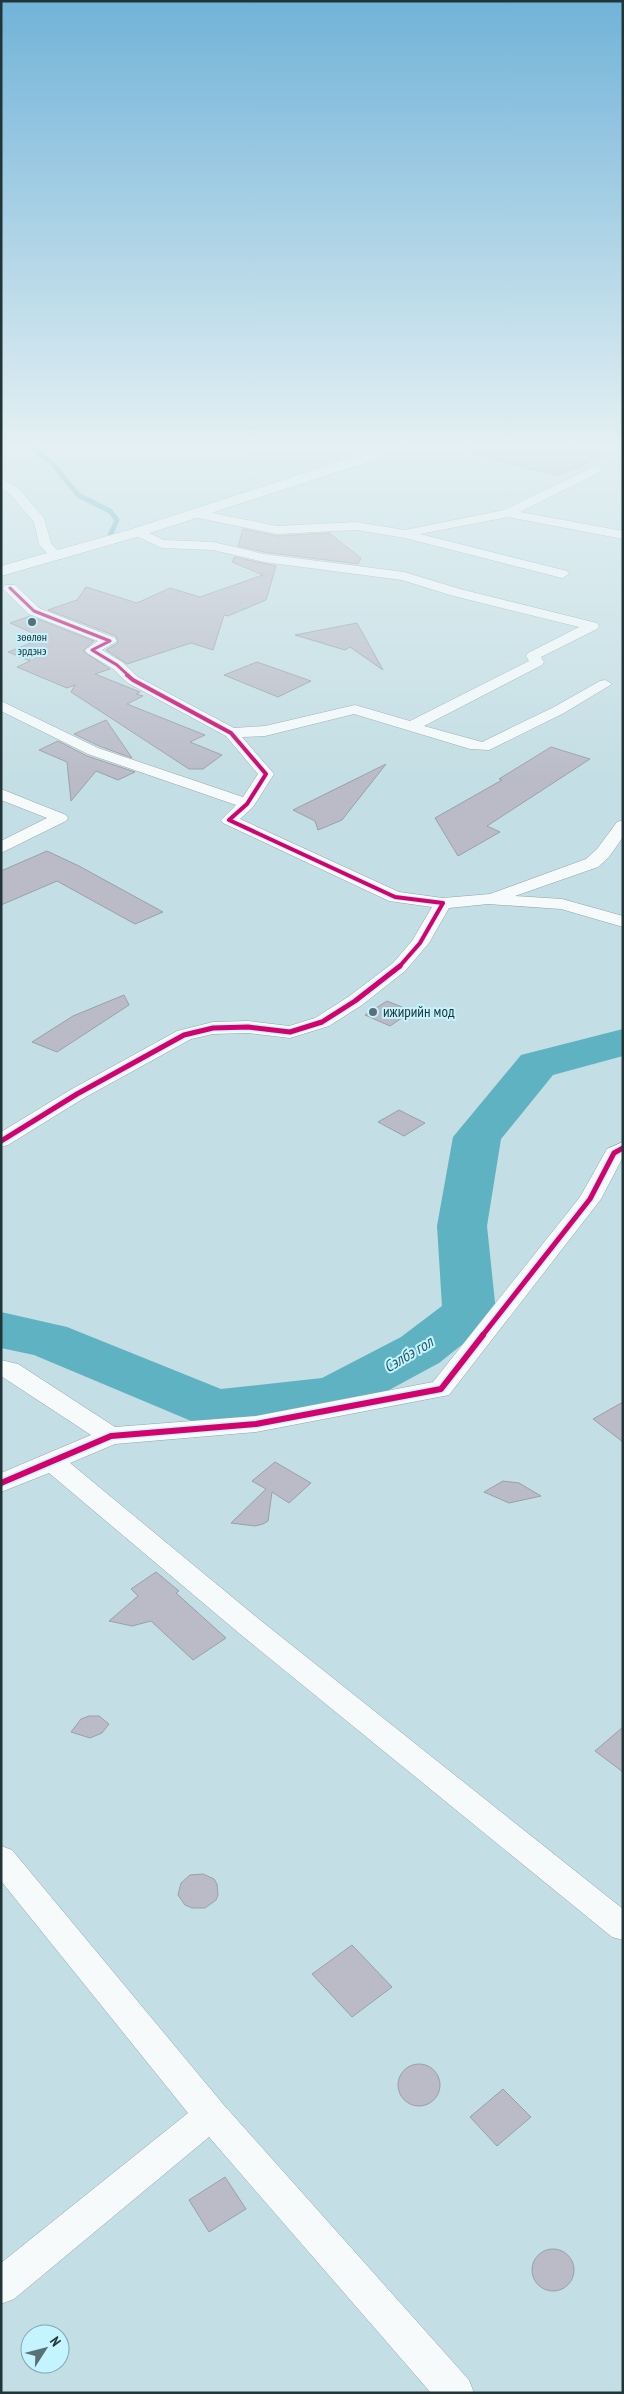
<svg xmlns="http://www.w3.org/2000/svg" width="624" height="2394" viewBox="0 0 624 2394" font-family="'PT Sans Narrow',sans-serif">
  <rect width="100%" height="100%" fill="#c3dee4"/>
  <g fill="none" stroke-linecap="round" stroke-linejoin="round">
    <!-- stream -->
    <path stroke="#5eb2c1" stroke-width="5" d="M33 445 40 455 52 463 78 495 110 511 117 520 109 538"/>
    <!-- river -->
    <path fill="#5eb2c1" fill-rule="evenodd" d="M623 1029V1056L553 1075 501 1139 487 1226 496 1312 488 1324 439 1363 354 1409 334 1415 216 1428 196 1423 34 1355 1 1348V1312L67 1327 221 1389 322 1378 401 1337 442 1306 437 1226 453 1137 521 1055Z"/>
  </g>
  <!-- building -->
  <path fill="#babbc7" stroke="#9aa0a8" d="M470 445H565L604 455 558 476 469 453Z
    M243 529 277 536 329 533 361 558 358 564 264 552 238 546Z
    M234 557 276 566 266 600 228 616 224 615 213 650 191 643 127 664 106 650 118 643 116 636 48 610 77 600 86 587 137 603 170 588 200 597 263 575 232 562Z
    M30 616 94 641 83 651 110 669 95 674 140 692 136 694 143 696 127 704 205 735 190 742 222 755 203 769H189L71 692 75 685 67 688 17 667 30 661 8 652 44 638 10 623Z
    M357 623 383 670 350 647 345 650 295 635Z
    M257 662 311 681 278 697 224 675Z
    M106 720 132 758 99 746 74 734Z
    M58 741 87 756 135 772 118 780 96 771 71 801 67 762 39 750Z
    M551 747 590 759 487 826 500 832 458 856 435 818 502 780 499 779Z
    M386 764 342 820 318 830 315 821 293 810Z
    M47 851 79 866 163 912 135 924 57 881 1 905V871Z
    M124 995 129 1005 57 1052 32 1042 73 1016Z
    M387 1001 412 1011 390 1026 365 1015Z
    M399 1110 425 1123 404 1136 378 1122Z
    M623 1402V1442L593 1419Z
    M275 1462 311 1483 289 1503 272 1492 268 1521 263 1524 255 1526 231 1523 266 1489 252 1481Z
    M503 1481 519 1483 541 1496 509 1503 484 1492Z
    M156 1572 179 1591 176 1593 226 1638 193 1660 151 1621 132 1626 109 1621 138 1596 131 1589Z
    M89 1716H99L109 1724 102 1733 90 1738 71 1732 81 1719Z
    M623 1727V1772L595 1751Z
    M203 1874 214 1879 217 1884 218 1895 216 1900 205 1908H192L185 1905 178 1895 181 1883 190 1875Z
    M352 1945 392 1987 352 2017 312 1974Z
    M398 2085a21 21 0 1 1 42 0a21 21 0 1 1-42 0Z
    M503 2089 531 2117 497 2146 470 2117Z
    M225 2177 246 2209 209 2232 189 2200Z
    M532 2270a21 21 0 1 1 42 0a21 21 0 1 1-42 0Z"/>
  <g fill="none" stroke-linecap="round" stroke-linejoin="round">
    <!-- street casing -->
    <g stroke="#90a5a9" stroke-width="1">
      <path id="street" d="M596 466 600 468V472L520 512 623 531V539L508 517 420 534 567 571 569 574 562 578 405 538 356 530 277 534 198 518 192 514 198 510 277 526 356 522 405 530 504 510Z
        M1 478 19 489 44 518 51 543 63 556 62 559H52L39 544 34 522 11 495 1 487Z
        M138 528 164 540 213 542 264 554 404 572 460 589 597 623 599 626 597 629 541 657 544 662 542 665 424 726 482 742 554 707 600 681 605 680 612 684 564 713 489 750 470 749 354 714 265 736 242 737 274 774 253 807 240 819 399 892 443 898 490 894 586 859 597 849 617 822 623 820V837L609 857 598 867 515 896 562 899 623 916V927L561 909 488 904 449 908 429 943 405 971 362 1005 329 1026 290 1038 248 1033 213 1034 191 1039 84 1098 8 1145 1 1147V1132L70 1090 177 1031 213 1022 248 1021 289 1026 315 1018 348 997 393 963 412 941 432 907 389 901 223 823 221 820 236 805 88 754 1 711V701L98 748 243 797 258 774 226 736 128 683 112 668 87 653 85 650 98 641 29 614 5 591 3 588 5 585H15L39 608 115 638 117 641 102 650 122 662 138 677 234 728 265 726 355 705 410 721 529 661 526 656 528 653 579 627 450 595 402 580 264 562 213 550 162 548 134 535 132 532Z
        M1 789 66 815 68 818 66 821 1 853V841L47 818 1 800Z
        M623 1142V1157L601 1199 449 1395 256 1432 115 1444 70 1463 260 1620 623 1909V1940L612 1937 240 1634 49 1473 1 1492V1473L91 1435 1 1376V1360L18 1364 115 1427 256 1416 433 1382 580 1197 607 1149Z
        M1 1846 12 1850 223 2104 469 2380 474 2393H431L209 2137 14 2299 1 2304V2263L188 2113 1 1881Z"/>
    </g>
    <!-- secondary casing -->
    <g stroke="#90a5a9" stroke-width="1">
      <path id="secondary" d="M382 445H402L373 460 144 535 1 576V566L132 529 363 454Z"/>
    </g>
    <!-- street -->
    <use href="#street" fill="#f6fafb" fill-rule="evenodd"/>
    <!-- secondary -->
    <use href="#secondary" fill="#f6fafb" fill-rule="evenodd"/>
    <!-- cycleway-far3 casing -->
    <g stroke="#c3f4ff" stroke-width="5">
      <path id="cycleway-far3" d="M10 588 34 611 110 641 92 650 117 665 129 676"/>
    </g>
    <!-- cycleway-far2 casing -->
    <g stroke="#c3f4ff" stroke-width="6">
      <path id="cycleway-far2" d="M127 675 133 680 231 733 266 774 247 804 229 820 395 897 443 903 420 943 399 967"/>
    </g>
    <!-- cycleway-far1 casing -->
    <g stroke="#c3f4ff" stroke-width="8">
      <path id="cycleway-far1" d="M1 1141 77 1094 184 1035 213 1028 248 1027 290 1032 322 1022 355 1001 400 966
        M482 1336 590 1199 614 1153 623 1148"/>
    </g>
    <!-- cycleway casing -->
    <g stroke="#c3f4ff" stroke-width="9">
      <path id="cycleway" d="M1 1483 111 1436 256 1424 441 1389 483 1335"/>
    </g>
    <!-- cycleway-far3 -->
    <use href="#cycleway-far3" stroke="#d6006c" stroke-width="3"/>
    <!-- cycleway-far2 -->
    <use href="#cycleway-far2" stroke="#d6006c" stroke-width="4"/>
    <!-- cycleway-far1 -->
    <use href="#cycleway-far1" stroke="#d6006c" stroke-width="5"/>
    <!-- cycleway -->
    <use href="#cycleway" stroke="#d6006c" stroke-width="6"/>
  </g>
  <!-- sky -->
  <linearGradient id="sky" x2="0" y2="1"><stop stop-color="#71b3d8"/><stop offset="0.57" stop-color="#e4f0f3"/><stop offset="1" stop-color="#e4f0f3" stop-opacity="0"/></linearGradient>
  <rect width="624" height="780" fill="url(#sky)"/>
  <!-- markers -->
  <g fill="#5a7074" stroke="#c3f4ff" stroke-width="2">
    <circle cx="32" cy="622" r="5"/>
    <circle cx="373" cy="1012" r="5"/>
  </g>
  <g text-anchor="middle" stroke-width="4" stroke-linejoin="round" paint-order="stroke">
    <!-- far-poi labels -->
    <g font-size="12" fill="#213438" stroke="#c3f4ff">
      <text x="32" y="641">зөөлөн<tspan x="32" dy="14">эрдэнэ</tspan></text>
    </g>
    <!-- poi labels -->
    <g font-size="15" fill="#213438" stroke="#c3f4ff" text-anchor="start">
      <text x="383" y="1017">ижирийн мод</text>
    </g>
    <!-- water labels -->
    <g font-size="16" font-style="italic" fill="#2c5962" stroke="#c3f4ff">
      <text transform="translate(408 1354) rotate(-31)" y="6">Сэлбэ гол</text>
    </g>
  </g>
  <!-- border -->
  <rect width="624" height="2394" fill="none" stroke="#213438" stroke-width="5"/>
  <!-- north arrow -->
  <g transform="translate(45 2349) rotate(54)"><circle r="24" fill="#c3f4ff" stroke="#82a7af"/>
  <path d="M0-4L9 19L0 12L-9 19Z" fill="#5a7074"/>
  <text y="-8" font-size="14" font-weight="bold" text-anchor="middle" fill="#213438">N</text>
  </g>
</svg>
